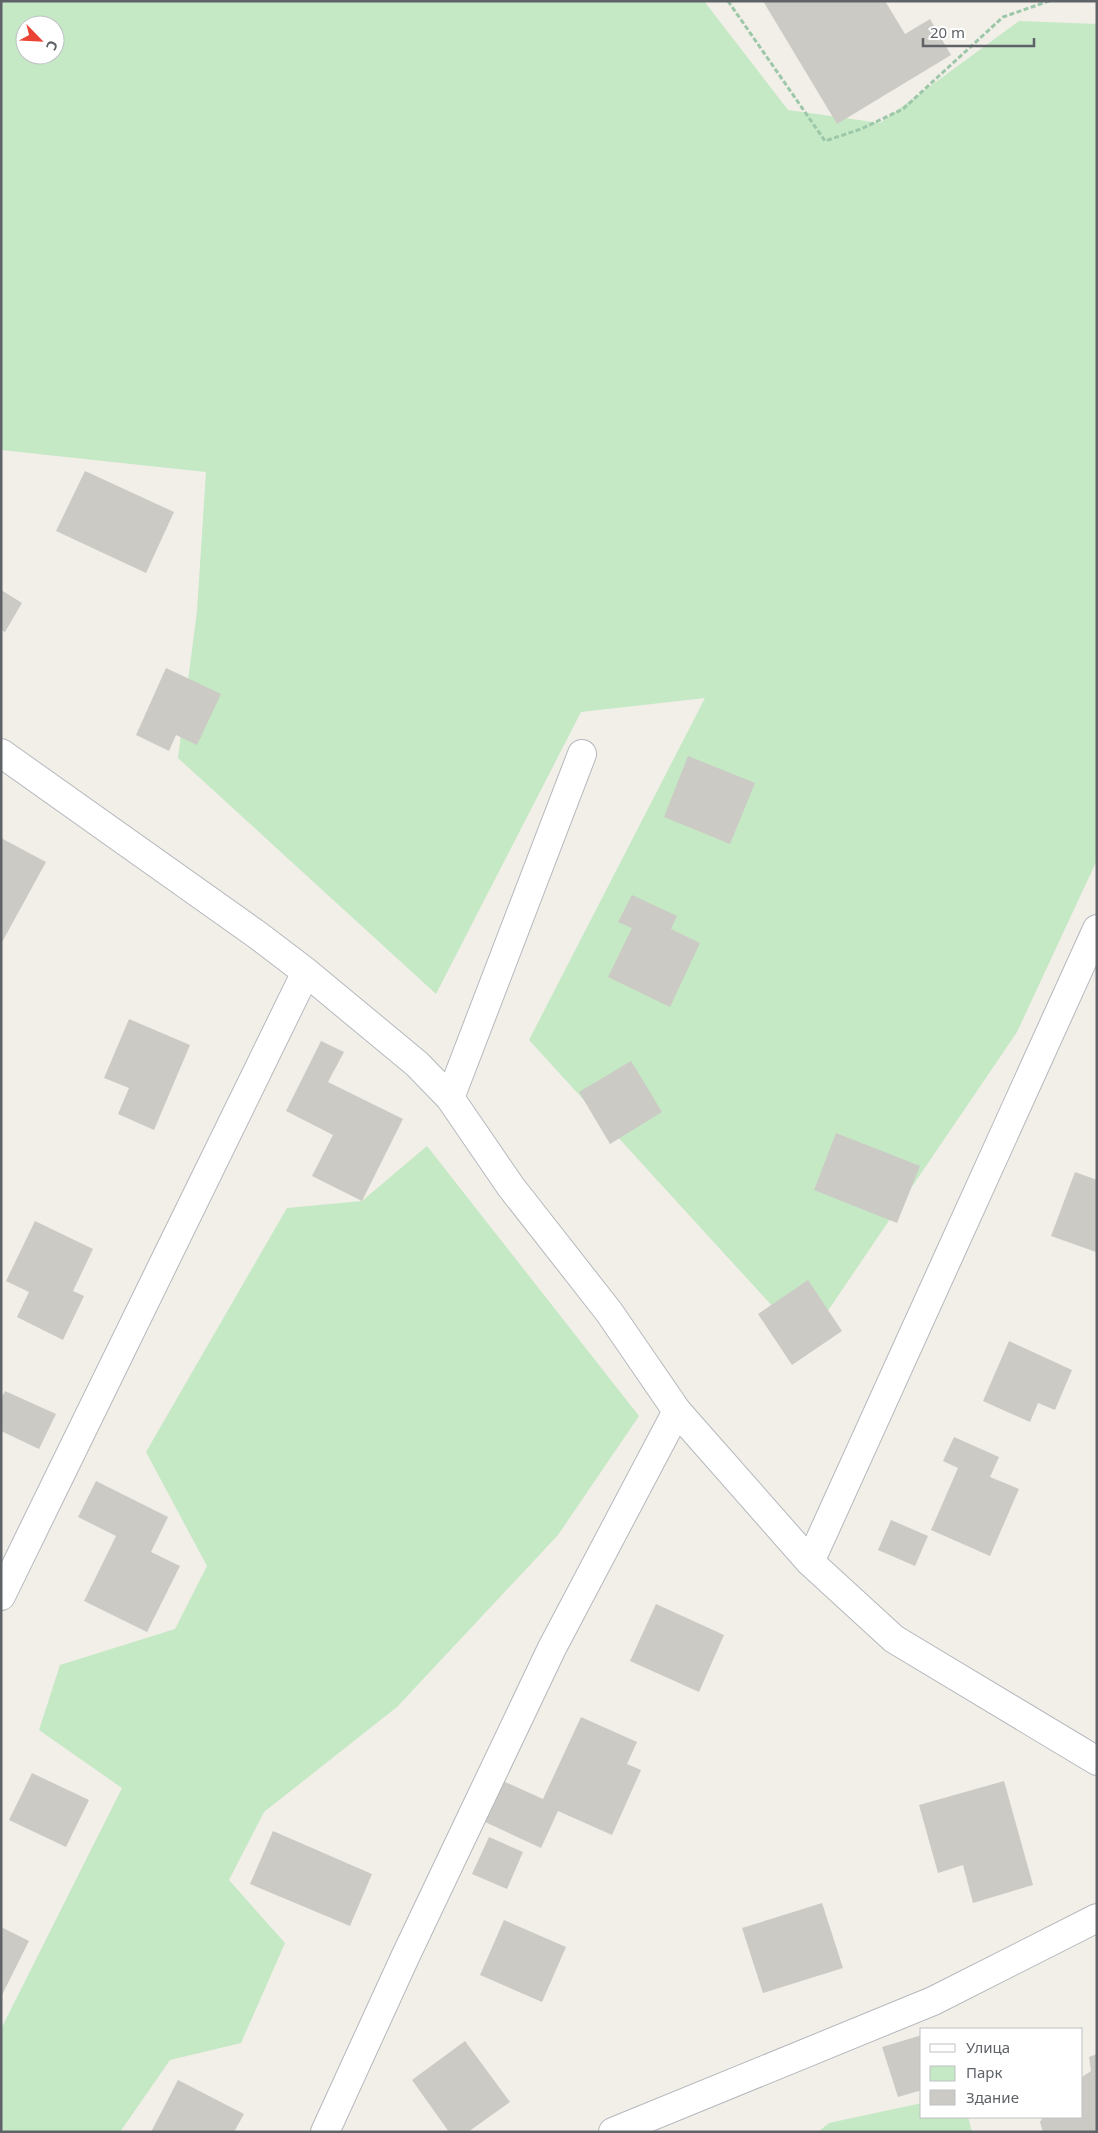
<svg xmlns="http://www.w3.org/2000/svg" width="1098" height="2133" viewBox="0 0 1098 2133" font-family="'Noto Sans',sans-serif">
  <rect width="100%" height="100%" fill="#f1efe8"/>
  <!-- green -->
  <path fill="#c5e8c5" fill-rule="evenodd" d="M1 1H704L788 110 880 123 1019 21 1097 24V860L1017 1032 806 1343 529 1040 705 698 581 712 436 994 178 758 197 611 206 472 1 450ZM25 25H55V55H25Z
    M427 1146 639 1416 558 1535 397 1707 264 1812 229 1880 285 1943 241 2043 170 2060 120 2132H1V2029L122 1788 39 1730 60 1665 175 1629 207 1566 146 1452 287 1208 362 1201Z
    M922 2103V2117H968L972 2132H818L829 2123Z"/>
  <!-- building -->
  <path fill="#cccac5" d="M763 1H885L905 34 930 19 951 55 837 124Z
    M85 471 174 512 146 573 56 531Z
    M1 590 22 603 5 632 1 630Z
    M166 668 221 694 197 745 176 735 169 751 136 735Z
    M688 756 755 783 730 844 664 817Z
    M1 838 46 862 1 944Z
    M632 895 677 916 671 929 700 943 670 1007 608 977 632 928 618 922Z
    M129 1019 190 1045 154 1130 118 1114 129 1088 104 1078Z
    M321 1041 344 1052 328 1082 403 1119 362 1201 312 1176 333 1135 286 1111Z
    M631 1061 662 1112 610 1144 579 1092Z
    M836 1133 920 1166 897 1223 814 1190Z
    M1075 1172 1097 1180 1096 1252 1051 1236Z
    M35 1221 93 1249 73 1291 84 1296 63 1340 17 1317 29 1292 6 1281Z
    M808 1280 842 1331 792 1365 758 1314Z
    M1009 1341 1072 1370 1055 1410 1038 1403 1030 1422 983 1401Z
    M5 1391 56 1414 39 1449 1 1431V1399Z
    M954 1437 999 1457 990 1477 1019 1489 990 1556 931 1530 958 1468 943 1461Z
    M96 1481 168 1517 151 1552 180 1566 147 1632 84 1601 116 1536 78 1517Z
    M891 1520 928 1536 915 1566 878 1550Z
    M656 1604 724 1635 699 1692 630 1661Z
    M581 1717 637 1742 627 1764 641 1770 612 1835 558 1811 541 1848 485 1822 503 1781 543 1799Z
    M32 1773 89 1800 66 1847 9 1820Z
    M1004 1781 1033 1885 973 1903 963 1865 938 1873 919 1805Z
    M273 1831 372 1874 350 1926 250 1884Z
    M489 1837 523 1852 507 1889 472 1874Z
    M822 1903 843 1968 763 1993 742 1928Z
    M504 1920 566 1947 542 2002 480 1975Z
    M1 1927 29 1941 1 1997Z
    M922 2035V2090L898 2097 882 2047Z
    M465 2041 510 2102 468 2132H449L412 2080Z
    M1097 2054V2132H1043L1040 2122 1043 2117H1082V2077L1091 2071 1089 2057Z
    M178 2080 244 2114 234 2132H151Z"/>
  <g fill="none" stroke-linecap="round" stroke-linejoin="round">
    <!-- street casing -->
    <g stroke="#b5b8bc" stroke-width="30">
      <path id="street" d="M1 753 256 934 306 972 417 1064 450 1098 511 1187 609 1312 677 1411 810 1562
        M1097 929 810 1562 894 1639 1097 1761
        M450 1098 582 754
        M1 1596 306 972
        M325 2132 406 1955 552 1648 677 1411
        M613 2132 933 2001 1097 1918"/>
    </g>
    <!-- path -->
    <path stroke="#9cc7a9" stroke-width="3" stroke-dasharray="5 2.5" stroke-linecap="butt" d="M728 1 825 141 861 129 903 109 1003 17 1049 1"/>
    <!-- street -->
    <use href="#street" stroke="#fff" stroke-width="28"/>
  </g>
  <!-- border -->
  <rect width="1098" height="2133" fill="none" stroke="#5f6368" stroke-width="5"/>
  <!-- legend -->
  <rect x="920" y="2028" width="162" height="90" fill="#ffffff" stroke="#bfc1c3"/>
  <rect x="930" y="2044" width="25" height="8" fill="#ffffff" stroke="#bfc1c3"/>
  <text x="966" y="2053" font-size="15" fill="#5f6368">Улица</text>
  <rect x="930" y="2066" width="25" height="15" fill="#c5e8c5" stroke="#bfc1c3"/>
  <text x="966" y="2078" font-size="15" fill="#5f6368">Парк</text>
  <rect x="930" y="2090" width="25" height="15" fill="#cccac5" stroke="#bfc1c3"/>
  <text x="966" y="2103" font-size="15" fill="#5f6368">Здание</text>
  <!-- north arrow -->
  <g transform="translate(40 40) rotate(114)"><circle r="24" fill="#ffffff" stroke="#bfc1c3"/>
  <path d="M0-4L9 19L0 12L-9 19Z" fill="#ea4335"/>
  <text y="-8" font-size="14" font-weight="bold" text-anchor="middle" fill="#5f6368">С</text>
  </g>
  <!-- scale -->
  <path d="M923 38v8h111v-8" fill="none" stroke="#5f6368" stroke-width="2.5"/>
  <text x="930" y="38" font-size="15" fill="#5f6368" stroke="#ffffff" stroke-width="4" paint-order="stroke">20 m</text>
</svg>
